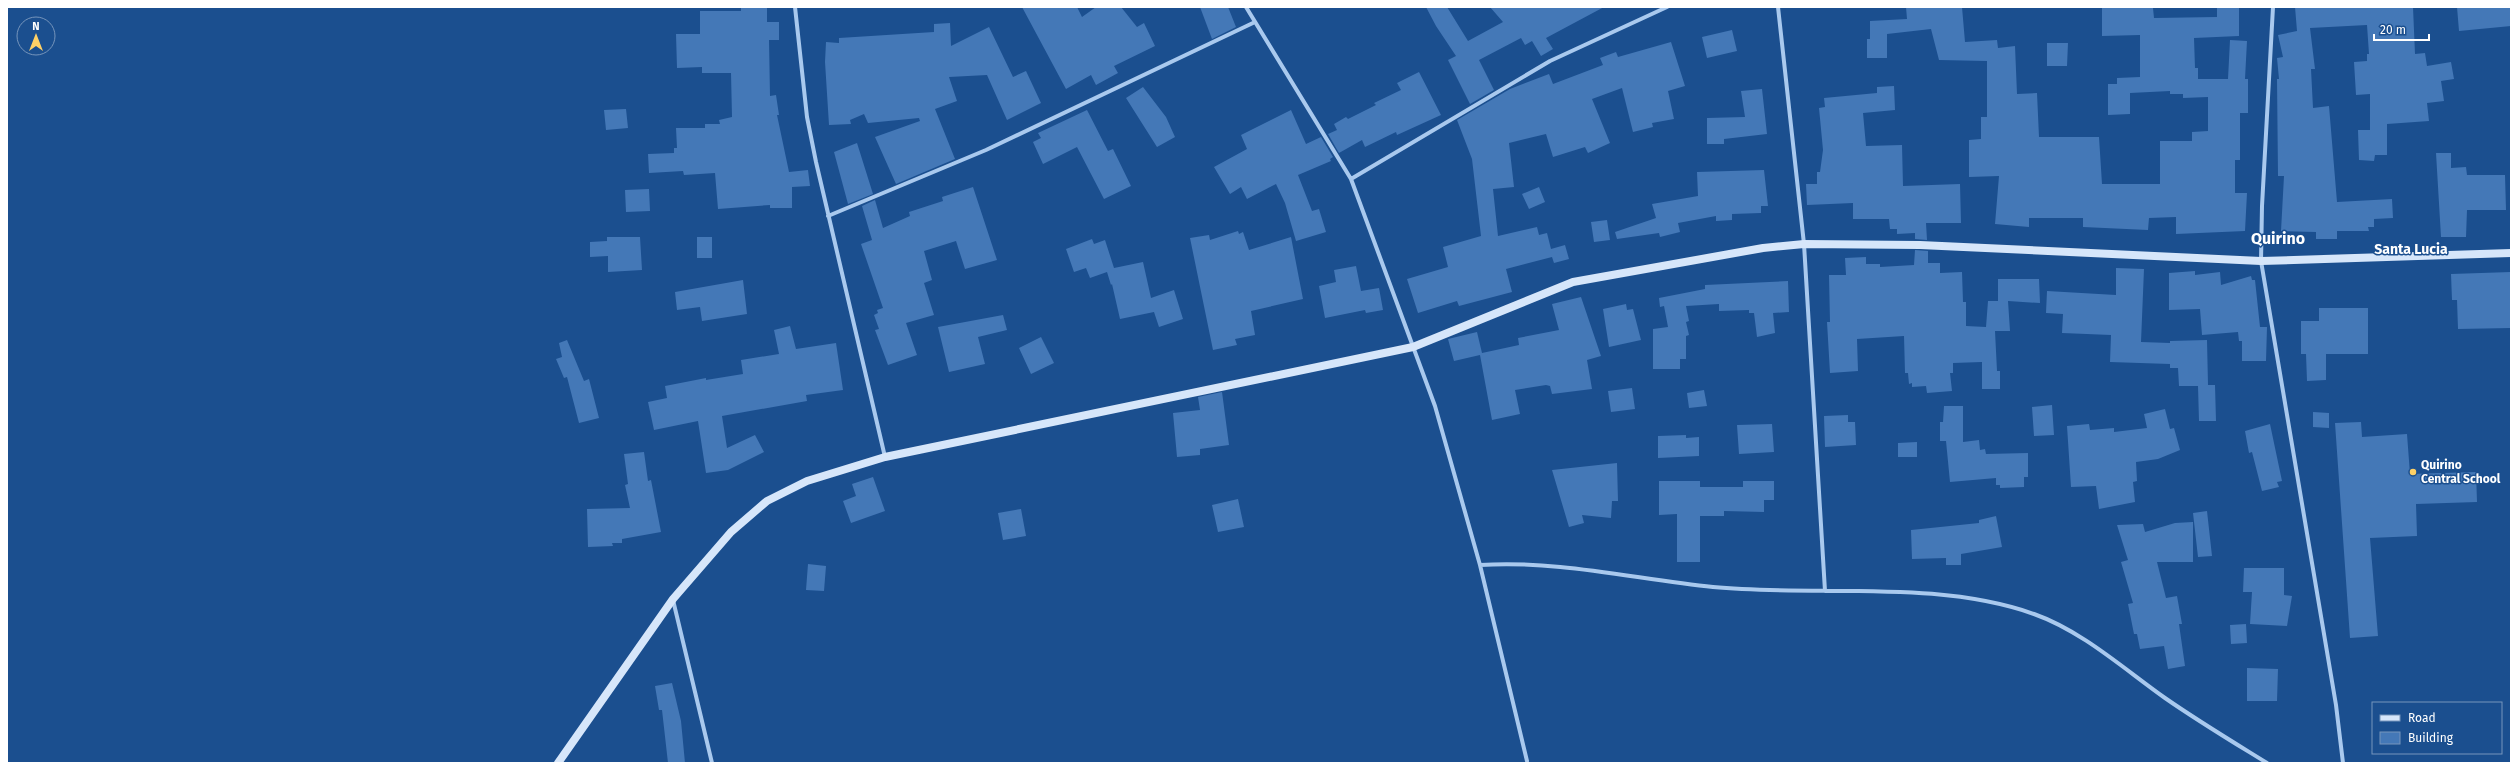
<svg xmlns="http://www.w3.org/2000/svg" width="2518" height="770" viewBox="0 0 2518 770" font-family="'Fira Sans',sans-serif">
  <rect width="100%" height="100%" fill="#1b4f8f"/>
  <!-- building -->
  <path fill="#4478b7" d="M741 7H767V22H779V40H769L770 96 776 95 779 115H777L789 172 808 170 810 186 792 187V208H770V205L718 209 715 173 684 175 683 171 649 173 648 154 674 153V148H677L676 128H705V124H720L719 120 732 117 731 73H702V67L677 68 676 34H700V11H741Z
    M1022 7H1077L1082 17 1096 7H1121L1137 27 1144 23 1155 46 1114 66 1118 73 1096 85 1091 75 1066 89Z
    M1200 7H1228L1236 27 1212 39Z
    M1426 7H1447L1468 41 1503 22 1490 7H1604L1546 38 1553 49 1541 56 1532 41 1525 45 1521 38 1479 60 1494 90 1470 104 1448 60 1456 56 1436 26Z
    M1906 7H1962L1965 42 1997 40 1998 48 2015 46 2017 94 2037 93 2039 137H2099L2102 184H2160V141H2192V132L2208 131V97L2183 98V94H2170V91L2130 93V114L2108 115V84H2117V78L2140 77V35L2102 36V7L2153 8 2154 18 2217 17V7H2239V36L2194 38 2195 68H2198V79H2228L2230 40 2247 41 2245 79H2248V113H2240V160H2235V193H2247L2245 231 2176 234V217L2149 218 2148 230 2083 227V218H2029V227L1995 224 1999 176 1969 177V140L1981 139V117H1987V61L1939 60 1931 29 1887 34V58H1867V39H1870V21L1907 19Z
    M2295 7H2413L2415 54 2425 53 2427 66 2451 62 2454 79 2441 81 2444 101 2427 103 2429 121 2387 124V155H2375L2374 161 2359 160 2358 130H2370V94L2356 95 2354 62 2367 61V54H2369L2367 25 2310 28 2315 69H2311L2313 108 2329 106 2337 202 2392 199 2393 218 2374 219V227H2368L2369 231H2337V239H2316V232L2281 231 2284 176H2278L2277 79H2279L2277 58 2283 57 2278 35 2297 31Z
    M2457 7H2511V26L2459 31Z
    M950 23 951 46 989 27 1013 77 1026 71 1041 103 1007 120 987 75 949 77 957 101 935 109 955 159 896 184 875 137 920 121 919 118 868 123 864 114 850 120 851 124 829 125 825 62 826 42 839 43V38L934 32V24Z
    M1732 30 1737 51 1707 58 1702 37Z
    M1671 42 1685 86 1668 91 1674 119 1652 123 1653 127 1633 132 1622 88 1592 99 1610 143 1588 153 1585 147 1553 157 1546 134 1509 143 1514 187 1493 189 1498 236 1537 227 1539 235 1547 233 1551 249 1565 245 1569 259 1554 263 1552 257 1506 269 1512 292 1459 306 1457 301 1418 313 1407 279 1448 267 1443 247 1481 236 1472 159 1457 120 1510 89 1549 74 1553 84 1603 65 1600 58 1616 52 1618 57Z
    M2047 43H2068L2067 66H2047Z
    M1419 72 1441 115 1397 135 1396 132 1365 147 1362 140 1339 153 1328 134 1337 130 1334 124 1346 117 1348 119 1376 105 1374 103 1401 90 1397 83Z
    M1894 86 1895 110 1863 113 1866 146 1902 145 1903 186 1960 184 1961 223H1926L1927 240 1915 239V233L1897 234V229H1890L1889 219H1853V203L1807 205 1806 184H1817V172H1820L1823 150 1819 108 1825 107 1824 98 1877 93V87Z
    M1143 87 1166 117 1175 137 1157 147 1126 98Z
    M1762 89 1767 134 1724 139V144H1707V118L1745 117 1741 91Z
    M626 109 628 128 606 130 604 110Z
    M1087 110 1108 151 1113 149 1131 186 1104 199 1077 147 1043 164 1033 142 1041 138 1038 133Z
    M1291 110 1306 144 1321 137 1333 157 1330 159 1331 161 1298 175 1312 211 1319 209 1326 232 1296 241 1285 203 1276 184 1247 199 1241 187 1230 194 1214 167 1247 149 1241 135Z
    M857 143 873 194 848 204 834 152Z
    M2436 153H2451V168L2466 167 2467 175H2505L2506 210H2467L2466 237H2441Z
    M1764 170 1768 206H1761V213L1732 214V220L1716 221V216L1678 223 1680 232 1660 237 1659 233 1617 239 1615 232 1656 218 1652 204 1698 196 1697 172Z
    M973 187 997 260 965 269 956 241 924 251 932 280 924 283 934 315 906 323 917 355 888 365 875 330 879 329 874 315 878 313 877 310 883 308 861 244 872 240 862 206 875 200 883 228 910 216 909 212 943 201 942 197Z
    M1539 187 1545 202 1529 209 1522 194Z
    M649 189 650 211 626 212 625 190Z
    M1607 220 1610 240 1594 242 1591 222Z
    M1238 231 1239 234 1243 232 1249 250 1291 237 1303 299 1251 311 1255 335 1235 339 1237 345 1213 350 1190 238 1209 235 1210 240Z
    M607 237H640L642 270 608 272V256L590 257V242L607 241Z
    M697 237H712V258H697Z
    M1092 239 1094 244 1105 240 1114 268 1143 262 1151 298 1174 290 1183 319 1159 327 1154 312 1120 319 1112 284 1111 285 1107 272 1090 278 1086 268 1074 272 1066 249Z
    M1915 250 1928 251V263H1940V273L1962 272 1963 302H1966V326L1986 327 1988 301H2003H1998V279H2039L2040 303 2008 301 2010 331H1995L1997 371H2000V389H1982V362L1953 363V373H1950L1952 391 1927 393 1926 386 1912 387V383L1909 384 1908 373H1905L1904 336 1857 339 1858 371 1830 373 1827 322H1830L1829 275H1846L1845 258 1866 257V264H1880V267L1914 265Z
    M1356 266 1361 291 1379 288 1383 310 1366 313 1365 310 1325 318 1319 286 1336 282 1334 270Z
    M2116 268 2144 269 2141 342 2170 343V341L2207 340 2208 385H2215L2216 421H2199L2198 386H2179L2178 368H2170V364L2110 362 2111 335 2062 333 2063 314 2046 313 2047 291 2116 295Z
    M2195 271V275L2220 272 2221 285 2251 276 2252 280H2255L2260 327H2267L2266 361H2242V341H2239L2238 332 2202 335 2200 309 2169 310V273Z
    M2511 272V328L2458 329 2457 300H2452L2451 274Z
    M743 280 747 314 702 321 700 307 677 310 675 292Z
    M1788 281 1789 312 1773 313 1775 333 1757 337 1754 313H1749V310L1719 311V304L1686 306 1689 321 1686 322 1689 335 1686 336V359H1680V369H1653V329L1668 327 1664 306 1660 307 1659 298 1705 289V285Z
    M1581 297 1601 356 1587 360 1592 389 1552 394 1550 386 1546 385 1515 390 1520 414 1492 420 1480 355 1454 361 1448 339 1477 332 1482 353 1519 345 1518 338 1559 330 1552 304Z
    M1626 304 1627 310 1633 309 1641 340 1609 347 1603 309Z
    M2319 308H2368V354H2326V380L2307 381 2306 354H2301V321H2319Z
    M1003 315 1007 330 978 337 985 364 949 372 938 327Z
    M790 326 796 349 836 343 843 390 806 395 807 401 722 416 727 448 755 435 764 452 728 470 706 473 698 421 654 430 648 402 667 398 665 386 706 378V380L743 374 741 360 779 354 774 330Z
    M1041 337 1054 363 1031 374 1019 348Z
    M567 340 584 381 589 379 599 418 579 423 567 377 564 378 556 359 562 357 559 343Z
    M1632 388 1635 409 1611 412 1608 391Z
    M1704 390 1707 406 1689 408 1687 393Z
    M1222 392 1229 445 1200 449V455L1177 457 1173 413 1200 410 1198 397Z
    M2052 405 2054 435 2034 436 2032 407Z
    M1944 406H1963V442L1979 440 1980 450 1985 449 1986 454 2028 453V477H2024V487L2000 488V485H1996V478L1950 482 1946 441H1940V422H1943Z
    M2165 409 2170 429 2174 428 2180 450 2158 459 2136 462 2137 481 2133 482 2135 502 2099 509 2096 486 2071 487 2067 426 2089 424 2090 430 2114 428V432L2147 428 2144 414Z
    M2313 412 2329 413V428L2313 427Z
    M1848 415V422H1855L1856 445 1825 447 1824 416Z
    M2361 422 2362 437 2407 434 2410 474 2476 472 2477 502 2416 504 2417 536 2370 538 2378 636 2350 638 2335 423Z
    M1772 424 1774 452 1739 454 1737 425Z
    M2270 424 2282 481 2277 482 2279 487 2262 491 2252 452 2249 453 2245 431Z
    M1686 435V438L1699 437V456L1658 458V436Z
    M1917 442V457H1898V443Z
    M644 452 648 481 651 480 661 532 622 539V543H612L613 546 588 547 587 509 630 508 625 485 628 484 624 454Z
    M1617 463 1618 501H1612L1611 518 1582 515 1584 523 1569 527 1552 470Z
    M873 477 885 511 851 523 843 501 856 496 852 484Z
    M1659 481H1700V487H1743V481H1774V500H1764V512L1724 511V516H1700V562H1677V514L1659 515Z
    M1238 499 1244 527 1218 532 1212 505Z
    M1021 509 1026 536 1003 540 998 513Z
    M2207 511 2212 556 2198 557 2193 513Z
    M1996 516 2002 547 1961 554V565H1946V558L1912 559 1911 530 1979 523V520Z
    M2193 522V562H2157L2166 598 2177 596 2182 624H2179L2185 666 2168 669 2164 646 2140 649 2137 634H2134L2128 604 2133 603 2121 562 2128 560 2117 525 2143 524 2145 532 2175 523Z
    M808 564 826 566 824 591 806 590Z
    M2244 568H2284V595L2292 596 2287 626 2250 624 2252 592H2243Z
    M2246 624 2247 643 2231 644 2230 625Z
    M2247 668 2278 669 2277 701H2247Z
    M672 683 681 721 685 763H668L662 710H659L655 686Z"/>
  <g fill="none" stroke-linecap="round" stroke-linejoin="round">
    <!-- street -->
    <path stroke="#a9c9ee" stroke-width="4" d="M795 7 807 117 816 162 885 457
      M1246 7 1351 179 1435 406 1480 565 1527 761
      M1778 7 1804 244 1825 591
      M2273 7 2262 206 2261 261 2336 705 2343 763
      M1351 179 1550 61 1667 7
      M828 216 986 150 1255 22
      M1480 565C1559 560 1635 579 1713 587 1817 597 1935 579 2034 614 2082 631 2124 669 2165 698 2198 721 2233 742 2267 763
      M673 600 712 763"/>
    <!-- secondary -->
    <path stroke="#d6e6fa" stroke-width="8" d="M558 763 673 599 731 532 767 501 807 481 885 457 1413 347 1573 282 1763 248 1804 244 1920 245 2261 261 2511 253"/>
  </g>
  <!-- markers -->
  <circle fill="#ffd166" stroke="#1b4f8f" stroke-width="1.5" cx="2413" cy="472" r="4"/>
  <g text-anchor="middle" stroke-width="3" stroke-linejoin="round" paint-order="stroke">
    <!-- poi labels -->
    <g font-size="12" font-weight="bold" fill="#fff" stroke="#1b4f8f" text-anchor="start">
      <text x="2421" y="469">Quirino<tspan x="2421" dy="14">Central School</tspan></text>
    </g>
    <!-- quarter labels -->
    <g font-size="14" font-weight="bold" fill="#fff" stroke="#1b4f8f">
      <text x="2411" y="254">Santa Lucia</text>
    </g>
    <!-- district labels -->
    <g font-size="16" font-weight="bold" fill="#fff" stroke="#1b4f8f">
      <text x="2278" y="244">Quirino</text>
    </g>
  </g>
  <!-- border -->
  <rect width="2518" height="770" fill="none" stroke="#ffffff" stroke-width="16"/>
  <!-- legend -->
  <rect x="2372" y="702" width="130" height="52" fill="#1b4f8f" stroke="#7695bc"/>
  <rect x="2380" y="715" width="20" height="6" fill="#d6e6fa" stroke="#7695bc"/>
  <text x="2408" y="722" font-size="12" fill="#ffffff">Road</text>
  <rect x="2380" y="732" width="20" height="12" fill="#4478b7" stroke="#7695bc"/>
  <text x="2408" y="742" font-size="12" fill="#ffffff">Building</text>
  <!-- north arrow -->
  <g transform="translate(36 36)"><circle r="19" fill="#1b4f8f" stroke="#7695bc"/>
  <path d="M0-3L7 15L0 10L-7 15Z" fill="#ffd166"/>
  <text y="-6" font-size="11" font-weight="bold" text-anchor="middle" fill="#ffffff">N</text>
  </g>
  <!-- scale -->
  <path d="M2374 34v6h55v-6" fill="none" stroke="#ffffff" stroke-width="2"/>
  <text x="2380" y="34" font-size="12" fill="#ffffff" stroke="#1b4f8f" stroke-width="3" paint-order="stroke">20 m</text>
</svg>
